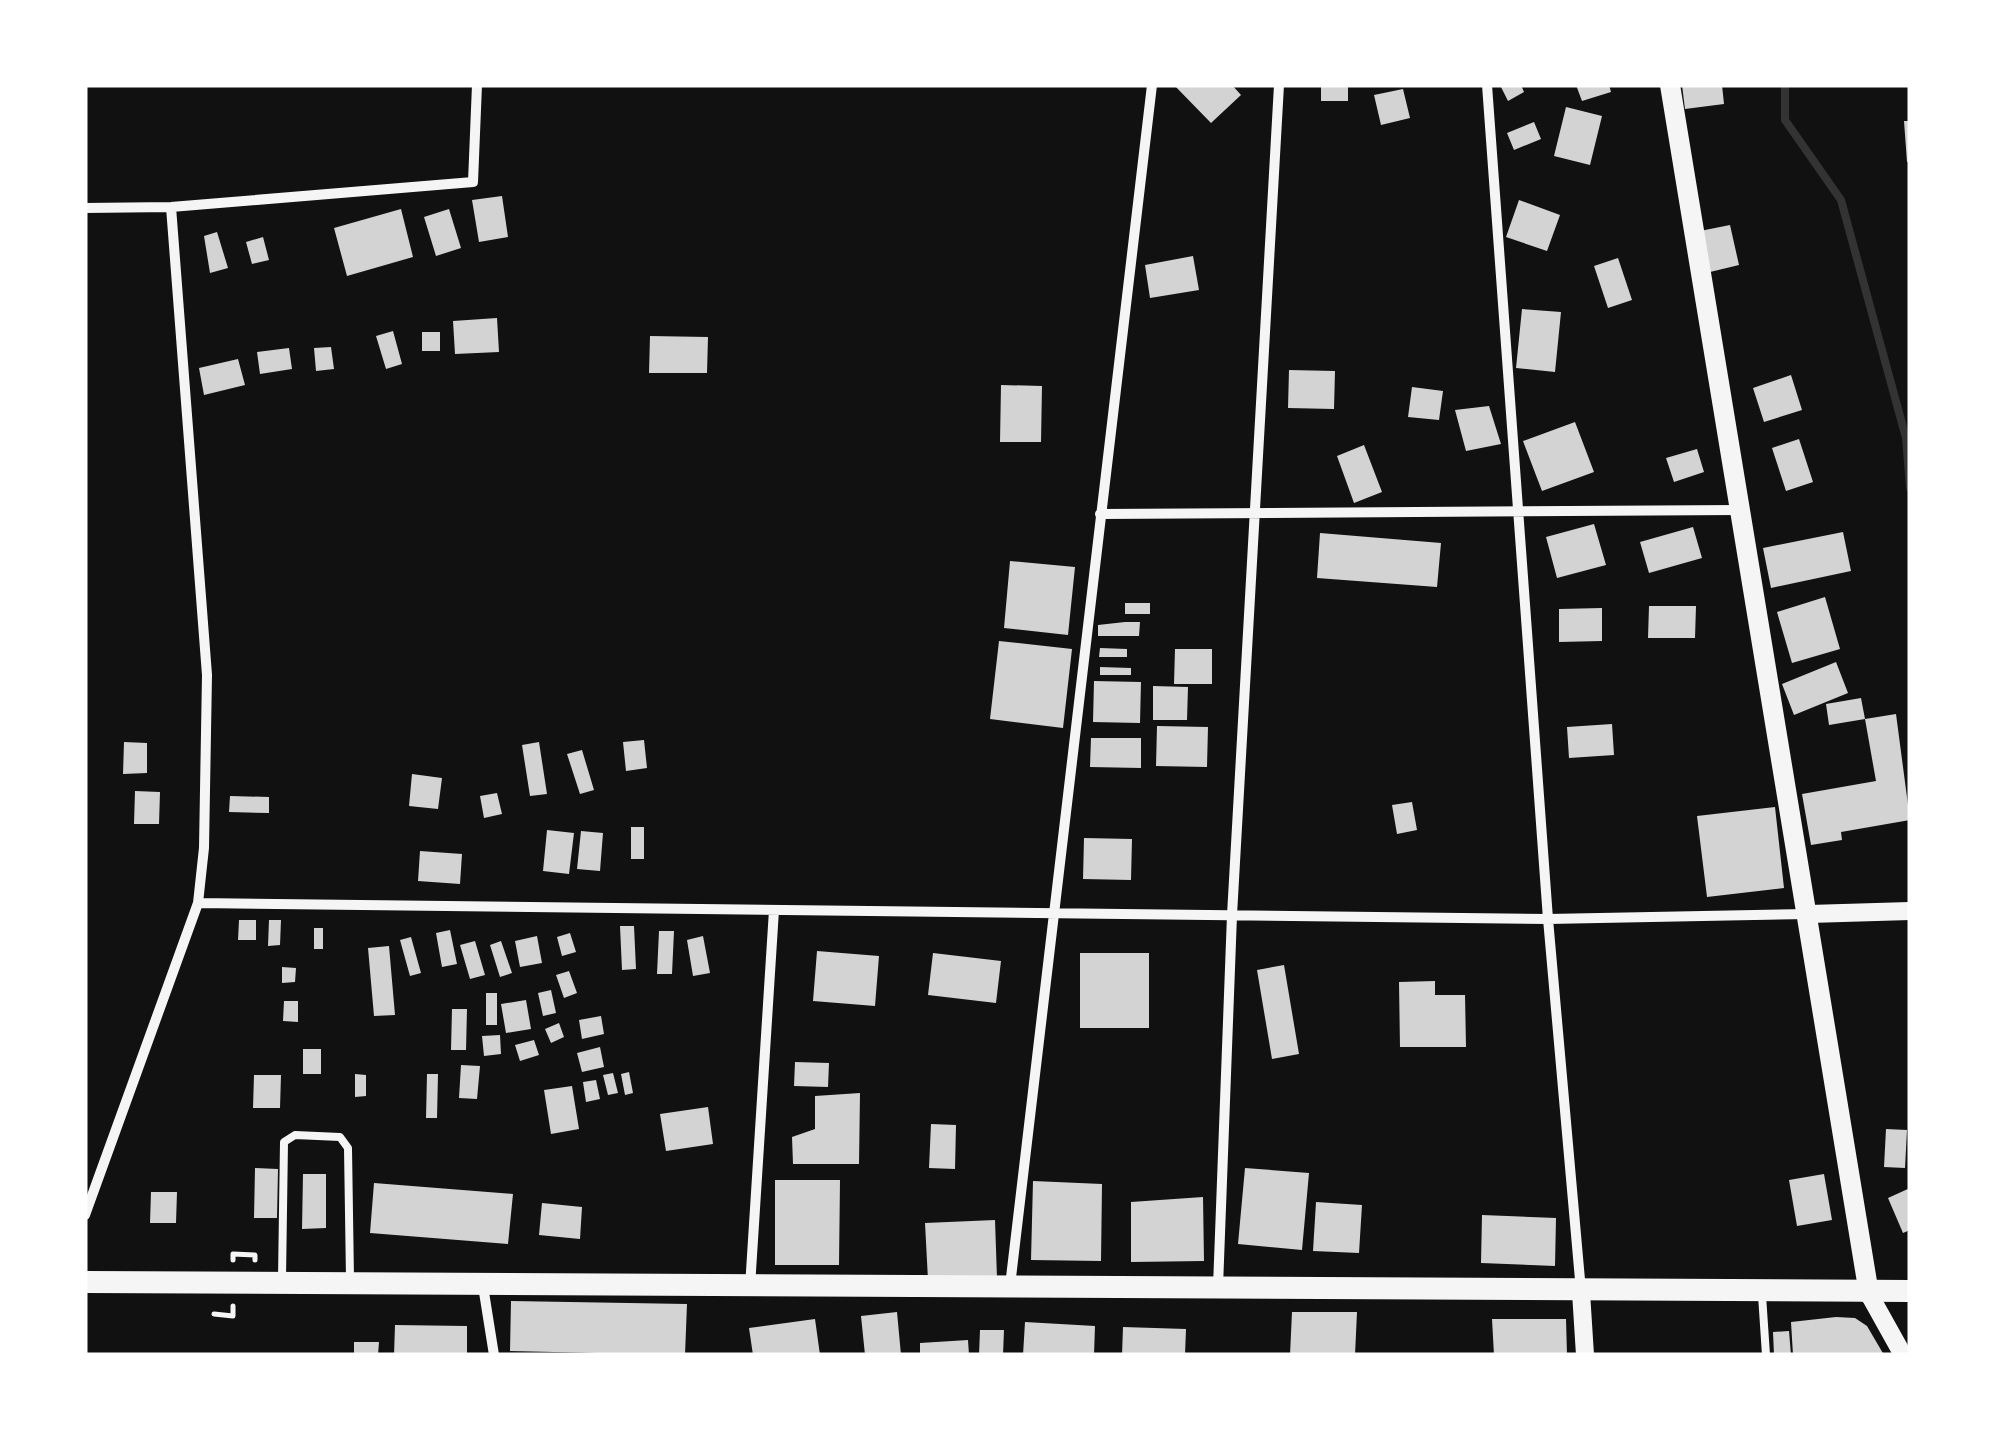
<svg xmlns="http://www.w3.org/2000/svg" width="1995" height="1440" viewBox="0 0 1995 1440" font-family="'Varela Round',sans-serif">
  <rect width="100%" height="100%" fill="#111"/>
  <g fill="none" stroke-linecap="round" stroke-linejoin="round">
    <!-- stream -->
    <path stroke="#333" stroke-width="8" d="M1785 85V120L1841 200 1906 438 1910 488"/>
  </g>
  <!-- building -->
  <path fill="#d3d3d3" d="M1174 85H1232L1241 95 1211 123Z
    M1321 85H1348V101H1321Z
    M1500 85H1521L1524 92 1508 101Z
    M1576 85H1609L1611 92 1582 101Z
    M1682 85H1722L1724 104 1685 109Z
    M1403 89 1410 118 1381 125 1374 95Z
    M1566 107 1602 116 1590 165 1554 156Z
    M1904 121H1910V162H1907Z
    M1534 122 1541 139 1514 150 1507 133Z
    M502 196 508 237 479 242 472 200Z
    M1519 200 1560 215 1547 251 1506 237Z
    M401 209 413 257 347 276 334 228Z
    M449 209 461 248 436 256 424 217Z
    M1730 225 1739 265 1710 272 1700 231Z
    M217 232 228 268 210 273 204 236Z
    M263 237 269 260 252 264 246 242Z
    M1193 256 1199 290 1150 298 1145 265Z
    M1618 258 1632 300 1608 308 1594 266Z
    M1522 309 1561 312 1555 372 1516 368Z
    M497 318 499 352 455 354 453 321Z
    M393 331 402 364 386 369 376 336Z
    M422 332H440V351H422Z
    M650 336 708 337 707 373H649Z
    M331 347 334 369 316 371 314 348Z
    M289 348 292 369 260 374 257 352Z
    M238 359 245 385 204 395 199 368Z
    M1289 370 1335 371 1334 409 1288 408Z
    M1791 375 1802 410 1764 422 1753 388Z
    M1001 385 1042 386 1041 442H1000Z
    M1412 387 1443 391 1439 420 1408 417Z
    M1489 406 1501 444 1466 451 1455 410Z
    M1575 422 1594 472 1542 491 1523 441Z
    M1799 439 1813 482 1786 491 1772 448Z
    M1364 445 1382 492 1354 503 1337 456Z
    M1697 449 1704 472 1674 482 1666 458Z
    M1594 524 1606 565 1557 578 1546 537Z
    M1693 527 1702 558 1649 573 1640 542Z
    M1843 532 1851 571 1771 588 1763 548Z
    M1320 533 1441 543 1437 587 1317 578Z
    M1010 561 1075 567 1068 635 1004 628Z
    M1825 597 1840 649 1792 663 1777 612Z
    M1125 603H1150V614H1125Z
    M1649 606H1696L1695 638H1648Z
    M1602 608V641L1559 642V609Z
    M1125 622H1140L1139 636H1098V625Z
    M999 641 1072 649 1063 728 990 719Z
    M1100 648 1127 649V657H1099Z
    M1175 649H1212V684H1174Z
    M1836 662 1848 693 1794 715 1782 684Z
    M1100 667 1131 668V675H1100Z
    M1094 681 1141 682 1140 723 1093 722Z
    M1153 686 1188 687 1187 720H1153Z
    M1861 698 1865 719 1829 725 1826 704Z
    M1896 714 1910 820 1841 832 1842 840 1811 845 1802 794 1876 781 1865 719Z
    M1612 724 1614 755 1569 758 1567 727Z
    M1157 726 1208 727 1207 767 1156 766Z
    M1091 738H1141V768L1090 767Z
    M644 740 647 768 626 771 623 742Z
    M124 742 147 743V773L123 774Z
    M539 742 547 794 530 796 522 745Z
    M582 750 594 790 580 794 567 754Z
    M412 774 442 778 438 809 409 806Z
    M135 791 160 792 159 824H134Z
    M497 793 502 814 484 818 480 796Z
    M230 796 269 797V813L229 812Z
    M1412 802 1417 830 1397 834 1392 805Z
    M1775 807 1784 888 1707 897 1697 816Z
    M631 827H644V859H631Z
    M547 830 574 833 569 874 543 871Z
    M581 831 603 833 600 871 577 869Z
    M1084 838 1132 839 1131 880 1083 879Z
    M420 851 462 854 460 884 418 881Z
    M239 920H256V940H238Z
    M269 920H281L280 945 268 946Z
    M620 926H634L636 969 622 970Z
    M314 928H323V949H314Z
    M450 930 457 964 442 967 436 933Z
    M659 931H674L672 974H657Z
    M570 933 576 952 562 956 557 937Z
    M537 936 542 963 520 967 515 941Z
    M703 936 710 973 693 976 687 940Z
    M411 937 421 973 410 976 400 940Z
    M475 941 485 975 470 979 460 945Z
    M501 941 512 973 500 977 490 945Z
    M389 946 395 1015 374 1016 368 948Z
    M817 951 879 956 875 1006 813 1001Z
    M933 953 1001 961 996 1003 928 995Z
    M1080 953H1149V1028H1080Z
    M1284 965 1299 1054 1272 1059 1257 970Z
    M282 967 296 968 295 982 282 983Z
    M569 971 577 993 564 998 556 975Z
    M1435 981V995H1465L1466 1047H1400L1399 982Z
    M551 990 556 1013 543 1016 538 993Z
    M486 993H497V1025H486Z
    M526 1000 531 1029 506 1033 501 1004Z
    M284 1001H298V1022L283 1021Z
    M452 1009H467L466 1050H451Z
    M601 1016 604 1034 582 1039 579 1020Z
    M559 1023 564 1037 551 1043 545 1029Z
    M500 1035 501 1054 484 1056 482 1036Z
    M534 1040 539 1055 520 1061 515 1045Z
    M600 1047 604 1067 582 1072 577 1053Z
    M303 1049H321V1074H303Z
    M795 1062 829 1063 828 1087 794 1086Z
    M461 1065 480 1066 477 1099 459 1098Z
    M629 1072 633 1093 625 1095 621 1074Z
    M613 1073 618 1093 608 1095 603 1075Z
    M355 1074 366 1075V1096L355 1097Z
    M427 1074H438L437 1118H426Z
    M254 1075H281L280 1108H253Z
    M596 1080 600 1099 586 1102 583 1082Z
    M572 1086 579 1129 551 1134 544 1090Z
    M860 1093 859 1164H793L792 1137 815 1129V1096Z
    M708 1107 713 1144 666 1151 660 1114Z
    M931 1124 956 1125 955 1169 929 1168Z
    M1886 1129 1907 1130 1905 1168 1884 1167Z
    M255 1168 278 1169 277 1218H254Z
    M1245 1168 1309 1173 1302 1250 1238 1244Z
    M303 1174H326V1228L302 1229Z
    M1824 1174 1832 1220 1797 1226 1789 1180Z
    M775 1180H840L839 1265H775Z
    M1033 1181 1102 1184 1101 1261 1031 1260Z
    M374 1183 513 1194 508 1244 370 1233Z
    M1910 1188V1230L1903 1233 1888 1198Z
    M151 1192H177L176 1223H150Z
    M1203 1197 1204 1261 1131 1262V1202Z
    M1316 1202 1362 1205 1359 1253 1313 1251Z
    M542 1203 582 1207 580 1239 539 1235Z
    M1482 1215 1556 1218 1555 1266 1481 1263Z
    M995 1220 997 1278 928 1280 925 1223Z
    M511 1301 687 1304 685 1355 510 1351Z
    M897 1312 901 1355H865L861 1316Z
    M1292 1312H1357L1355 1355H1290Z
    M1836 1317 1855 1318 1867 1326 1884 1355H1793L1791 1322Z
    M815 1319 820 1355H753L749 1328Z
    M1492 1319H1566L1567 1355H1494Z
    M1025 1322 1095 1326 1094 1355H1023Z
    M395 1325 467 1326V1355H394Z
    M1123 1327 1186 1329 1185 1355H1122Z
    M980 1330H1004L1003 1355H979Z
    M1789 1331 1791 1355H1774L1773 1332Z
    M968 1340 969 1355H920V1343Z
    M354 1342H379L378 1355H354Z"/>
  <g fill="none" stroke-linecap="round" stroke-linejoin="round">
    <!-- path -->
    <path stroke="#f5f5f5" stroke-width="5" d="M233 1260V1254L255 1255V1260
      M214 1314 233 1316V1306"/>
    <!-- service -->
    <path stroke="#f5f5f5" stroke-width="8" d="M282 1279 284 1142 295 1135 340 1137 348 1148 350 1279
      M1762 1295 1766 1355"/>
    <!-- minor -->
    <path stroke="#f5f5f5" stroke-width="10" d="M1487 85 1548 919 1581 1291
      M85 208 171 207 473 182 477 85
      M1100 514 1740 510
      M198 903 1548 919 1808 914
      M85 1215 198 903 204 848 207 675 171 207
      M483 1286 494 1355
      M1010 1286 1152 85
      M750 1287 774 910
      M1218 1287 1232 915 1279 85"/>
    <!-- tertiary -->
    <path stroke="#f5f5f5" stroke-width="18" d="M1809 914 1910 911
      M1581 1292 1585 1355
      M1869 1294 1903 1355"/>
    <!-- secondary -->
    <path stroke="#f5f5f5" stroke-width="20" d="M1670 85 1869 1294"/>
    <!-- primary -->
    <path stroke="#f5f5f5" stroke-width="22" d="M85 1282 1910 1291"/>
  </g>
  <!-- border -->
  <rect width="1995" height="1440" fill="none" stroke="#ffffff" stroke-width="175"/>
</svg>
